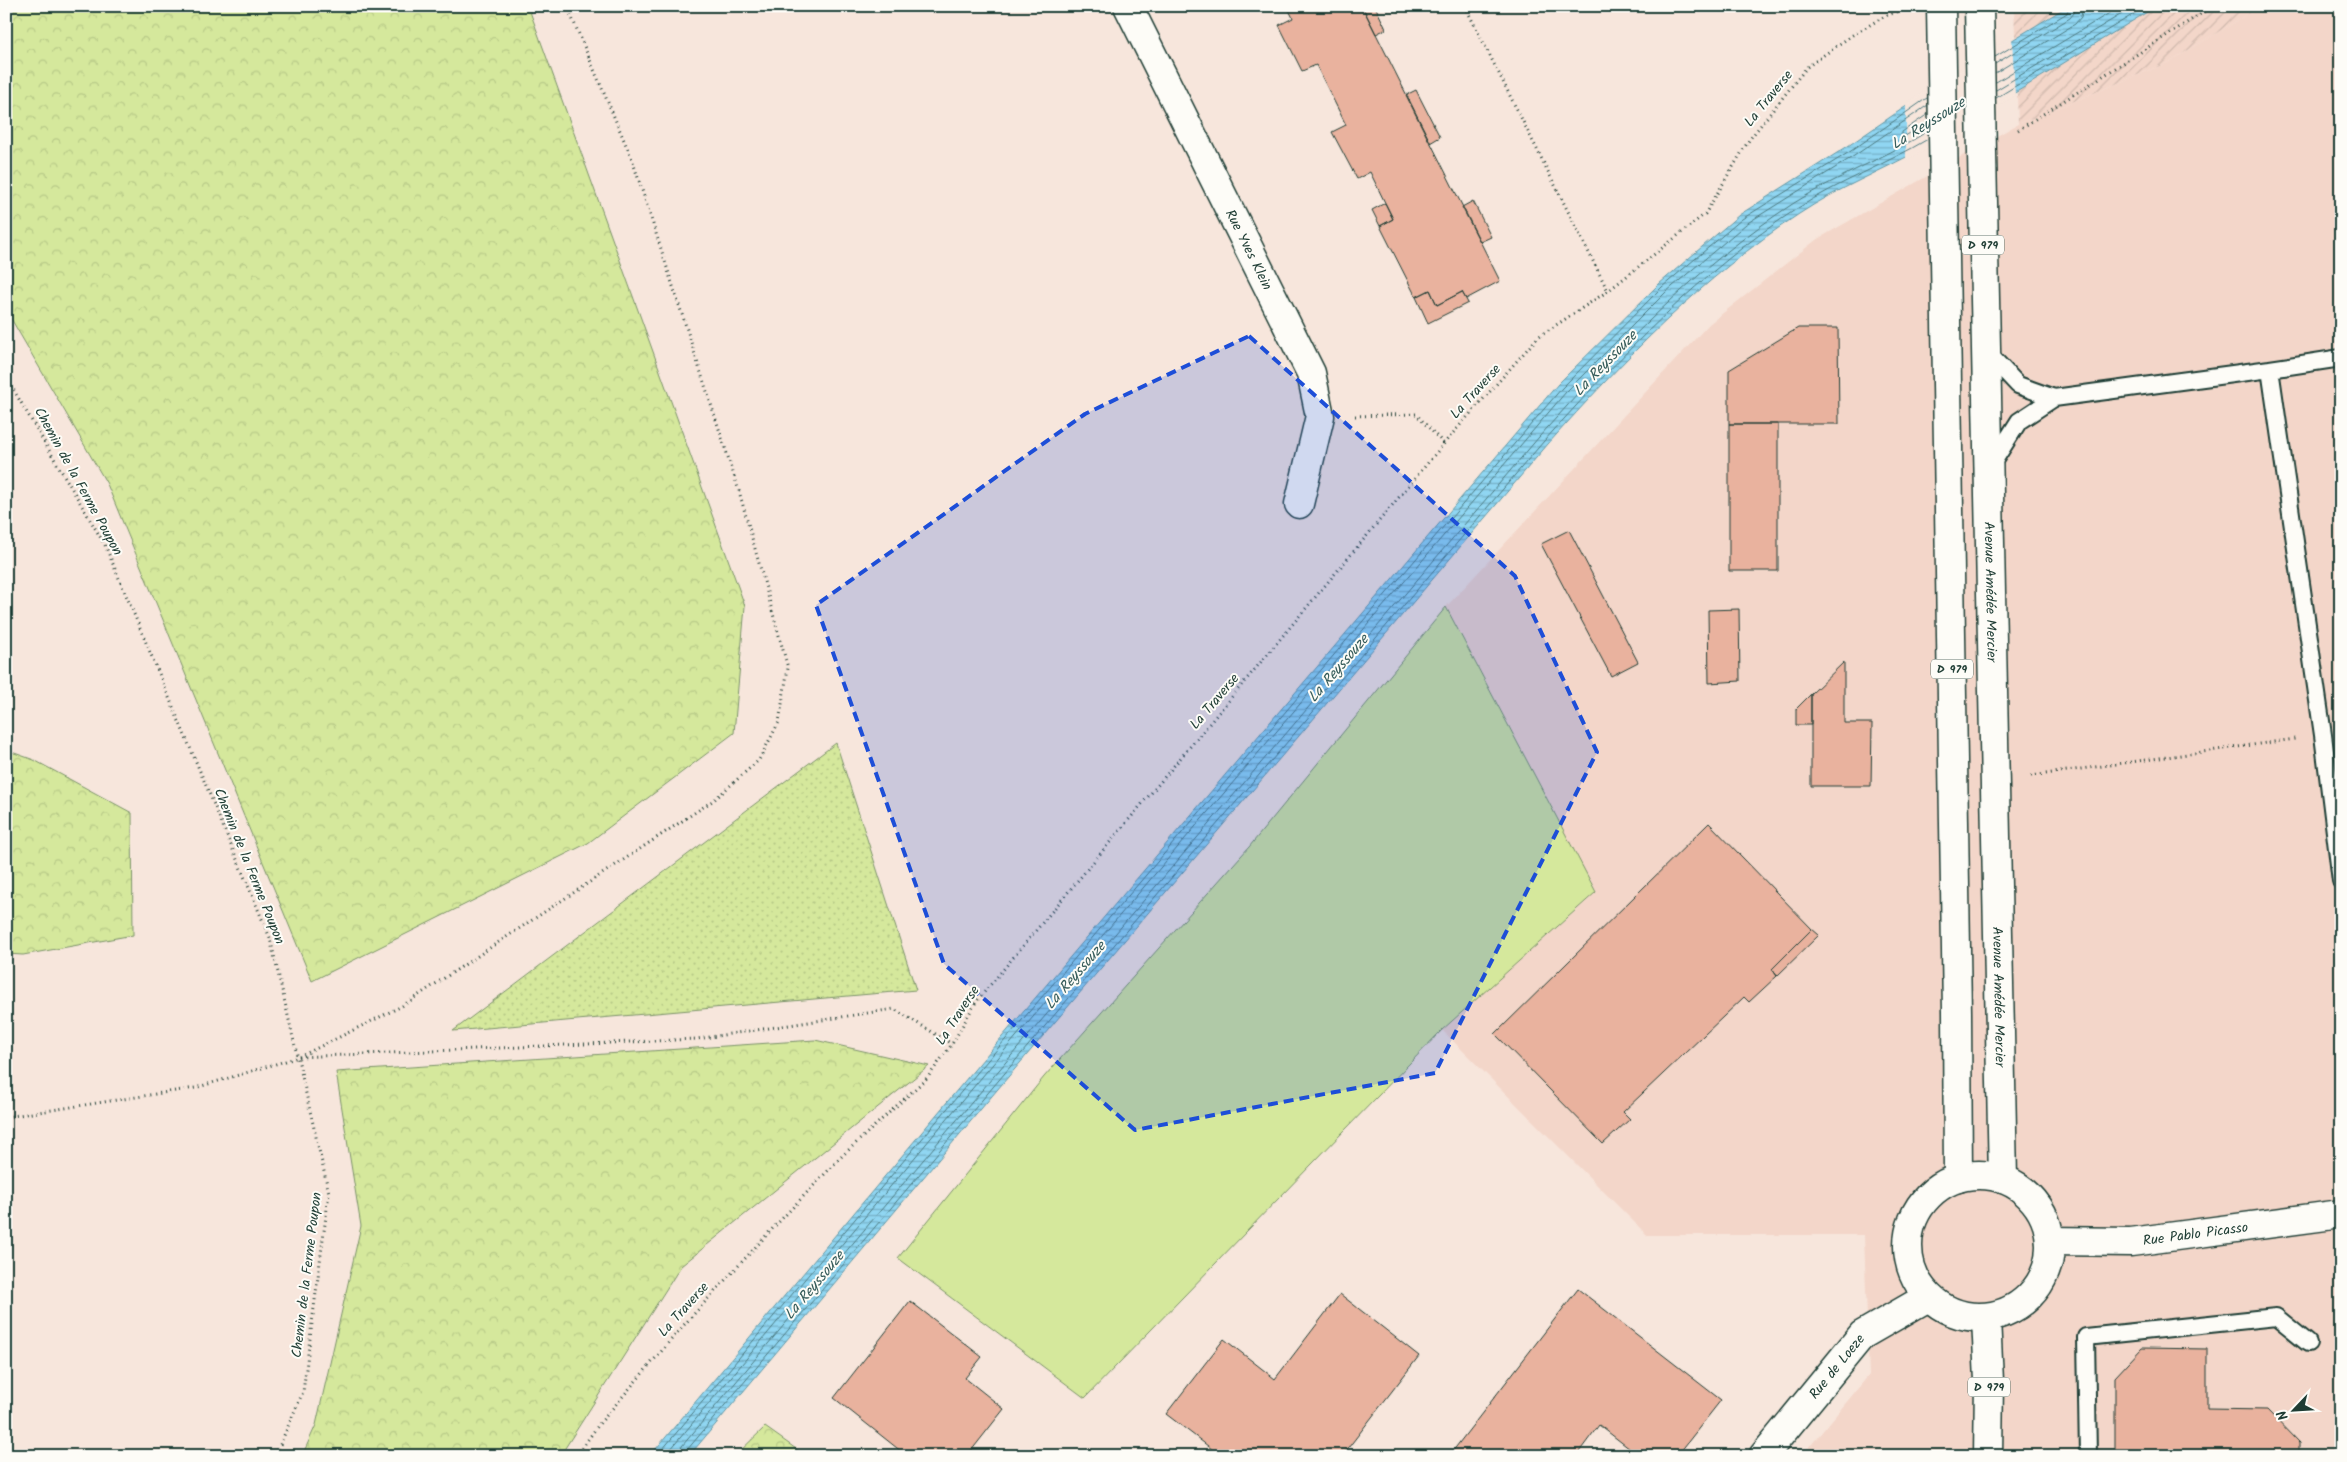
<svg xmlns="http://www.w3.org/2000/svg" width="2347" height="1462" viewBox="0 0 2347 1462" font-family="Kalam,sans-serif">
  <defs>
    <pattern id="industrial-furrows" width="10" height="10" patternUnits="userSpaceOnUse" patternTransform="scale(1.25)"><rect width="10" height="10" fill="#f3d6c9"/><path d="M-1 1l2-2M0 10L10 0M9 11l2-2" fill="none" stroke="#d0b9ad"/></pattern>
    <pattern id="grass-dots" width="8" height="8" patternUnits="userSpaceOnUse" patternTransform="scale(1.25)"><rect width="8" height="8" fill="#d5e89c"/><path d="M2 2h.1M6 6h.1" fill="none" stroke="#b6c887" stroke-width="1.8" stroke-linecap="round"/></pattern>
    <pattern id="forest-crowns" width="20" height="18" patternUnits="userSpaceOnUse" patternTransform="scale(1.25)"><rect width="20" height="18" fill="#d5e89c"/><path d="M2 6a3 3 0 1 1 6 0M12 15a3 3 0 1 1 6 0" fill="none" stroke="#b6c887"/></pattern>
    <pattern id="water-rules" width="6" height="5" patternUnits="userSpaceOnUse" patternTransform="scale(1.25)"><rect width="6" height="5" fill="#90d6f2"/><path d="M0 2.5h6" fill="none" stroke="#75afc5"/></pattern>
  </defs>
  <rect width="100%" height="100%" fill="#f7e6dc"/>
  <filter id="ink" filterUnits="userSpaceOnUse"><feTurbulence type="fractalNoise" baseFrequency=".02" numOctaves="2"/><feDisplacementMap in="SourceGraphic" scale="10" xChannelSelector="R" yChannelSelector="G"/><feConvolveMatrix kernelMatrix="1 2 1 2 8 2 1 2 1" color-interpolation-filters="sRGB"/></filter>
  <g filter="url(#ink)">
    <!-- built -->
    <path fill="#f3d6c9" d="M2261 6H2341V1456H1802L1869 1375 1864 1235H1647L1442 1030 1596 892 1446 607 1709 324 1816 240 2018 124 2167 63Z"/>
    <!-- industrial -->
    <path fill="url(#industrial-furrows)" d="M2014 6H2261L2167 63 2018 124Z"/>
    <!-- grass -->
    <path fill="url(#grass-dots)" stroke="#7a9268" d="M836 743 916 990 453 1031Z"/>
    <!-- forest -->
    <path fill="url(#forest-crowns)" stroke="#7a9268" d="M6 6H528L745 606 734 733 588 843 312 981 107 484 6 310Z
      M6 750 34 760 132 813 133 935 23 955 6 954Z
      M815 1040 929 1066 681 1266 560 1456H302L316 1425 361 1226 336 1072Z
      M765 1427 806 1456H735Z"/>
    <!-- park -->
    <path fill="#d5e89c" stroke="#7a9268" d="M1446 607 1596 892 1442 1030 1085 1398 898 1258 1044 1077 1249 847Z"/>
    <!-- water -->
    <path fill="url(#water-rules)" stroke="#6399a6" d="M2068 6H2157C2079 53 2002 102 1923 148 1882 171 1838 188 1799 214 1703 277 1624 359 1548 444L997 1090 689 1456H650L979 1064 1558 384 1659 284 1739 215 1848 146 1924 94Z"/>
    <!-- pier -->
    <path fill="#f7e6dc" d="M2012 37 2015 95 1906 160V104Z"/>
    <g fill="none" stroke-linecap="round" stroke-linejoin="round">
      <!-- shore -->
      <path stroke="#4c7a80" stroke-width="1" d="M1995 57 2067 13 2069 6
        M1995 64 2070 18 2074 13 2076 6
        M1995 73 2075 24 2081 17 2083 6
        M1996 82 2121 6
        M1996 90 2135 6
        M1996 98 2147 6
        M1928 114 1902 132V135L1905 136 1928 123
        M657 1456 982 1067 1562 388 1662 287 1742 219 1851 151 1927 98
        M665 1456 987 1071 1566 392 1666 292 1746 224 1854 156 1928 105
        M679 1456 682 1446 988 1083 1539 437C1616 351 1697 266 1794 203 1837 176 1885 158 1928 131
        M685 1456 687 1450 993 1087 1544 441C1621 356 1701 271 1798 208 1839 182 1886 164 1928 139"/>
    </g>
    <!-- building -->
    <path fill="#e9b29e" stroke="#1f3d34" d="M1287 6H1362L1500 281 1466 299 1462 292 1437 305 1430 290 1416 297 1380 226 1393 219 1370 172 1357 179 1332 132 1346 125 1316 65 1302 71 1279 25 1293 18Z
      M1362 6H1375L1386 29 1376 34Z
      M1416 90 1440 137 1430 143 1406 95Z
      M1473 201 1491 237 1480 242 1462 207Z
      M1385 203 1393 219 1380 226 1372 210Z
      M1430 290 1437 305 1462 292 1468 303 1428 323 1416 297Z
      M1798 328H1838L1839 424H1729V370Z
      M1729 424H1778V571H1729Z
      M1569 530 1638 662 1611 676 1541 544Z
      M1739 609 1740 681 1709 683 1708 610Z
      M1844 662V723H1872L1871 786H1811V694Z
      M1811 694V725H1796V709Z
      M1709 823 1812 929 1772 969 1777 976 1749 1002 1744 997 1623 1112 1630 1119 1603 1144 1495 1034Z
      M1812 929 1819 935 1777 976 1772 969Z
      M1578 1289 1721 1400 1677 1456H1639L1599 1425 1576 1456H1449Z
      M1340 1294 1419 1356 1342 1456H1221L1166 1414 1224 1339 1275 1379Z
      M910 1301 982 1357 965 1378 1004 1409 967 1456H907L834 1398Z
      M2142 1348 2207 1349V1409L2267 1410 2299 1443V1456H2115V1377Z"/>
    <g fill="none" stroke-linecap="round" stroke-linejoin="round">
      <!-- lane casing -->
      <g stroke="#1f3d34" stroke-width="20">
        <path id="lane" d="M1986 351 2018 385 2054 398
          M2270 369 2341 358
          M1990 467 2019 421 2054 398 2270 369 2323 735 2341 881
          M2088 1456 2086 1337 2276 1317 2308 1343"/>
      </g>
      <!-- street casing -->
      <g stroke="#1f3d34" stroke-width="31">
        <g id="street">
          <path id="s1" d="M1128 6 1311 373 1320 416 1299 504"/>
          <path id="s2" d="M2050 1241 2131 1242 2341 1214"/>
          <path id="s3" d="M1763 1456 1862 1335 1928 1297"/>
        </g>
      </g>
      <!-- primary casing -->
      <g stroke="#1f3d34" stroke-width="31">
        <g id="primary">
          <path d="M1941 6 1957 1012 1958 1178"/>
          <path id="s4" d="M1979 6 2003 1179"/>
          <circle cx="1979" cy="1246" r="71"/>
          <path d="M1986 1318 1989 1381 1988 1456"/>
        </g>
      </g>
      <!-- path -->
      <path stroke="#1f3d34" stroke-width="3" stroke-dasharray="1 4" stroke-linecap="butt" d="M1465 6 1608 291
        M2018 130 2213 6
        M6 377 105 545 270 938 329 1193 303 1392 275 1456
        M1355 416 1416 414 1444 444
        M2031 776 2295 739
        M299 1057 402 1006 714 800 759 760 779 722 788 668 739 491 632 159 567 6
        M6 1117 195 1088 299 1057 697 1039 894 1009 952 1044
        M576 1456 600 1423 683 1326 774 1227 842 1156 928 1077 952 1044 976 1002 1447 440 1538 337 1608 291 1705 214 1749 140 1807 67 1851 36 1885 16 1905 9"/>
      <!-- lane -->
      <use href="#lane" stroke="#fdfcf7" stroke-width="16"/>
      <!-- street -->
      <use href="#street" stroke="#fdfcf7" stroke-width="28"/>
      <!-- primary -->
      <use href="#primary" stroke="#fdfcf7" stroke-width="28"/>
    </g>
  </g>
  <!-- marked area -->
  <path fill="#1d4ed8" fill-opacity="0.2" stroke="#1d4ed8" stroke-width="4" stroke-dasharray="10 6" stroke-linejoin="round" d="M1249 336 1515 576 1597 752 1435 1073 1135 1130 944 964 816 605 1085 414Z"/>
  <g text-anchor="middle" stroke-width="4" stroke-linejoin="round" paint-order="stroke">
    <!-- shield labels -->
    <g fill="#fdfcf7" stroke="#62766e" stroke-width="1">
      <rect x="1962" y="235.5" width="42" height="19" rx="4"/>
      <rect x="1931" y="659.5" width="42" height="19" rx="4"/>
      <rect x="1968" y="1377.5" width="42" height="19" rx="4"/>
    </g>
    <g font-size="12" font-weight="bold" fill="#1f3d34">
      <text x="1983" y="249">D 979</text>
      <text x="1952" y="673">D 979</text>
      <text x="1989" y="1391">D 979</text>
    </g>
    <!-- street labels -->
    <g font-size="14" fill="#1f3d34" stroke="#fdfcf7">
      <text transform="translate(1768 98) rotate(-51)" y="5">La Traverse</text>
      <text dy="5" stroke="none"><textPath href="#s1" startOffset="272">Rue Yves Klein</textPath></text>
      <text transform="translate(1475 391) rotate(-48)" y="5">La Traverse</text>
      <text transform="translate(79 481) rotate(61)" y="5">Chemin de la Ferme Poupon</text>
      <text dy="5" stroke="none"><textPath href="#s4" startOffset="586">Avenue Amédée Mercier</textPath></text>
      <text transform="translate(1214 701) rotate(-50)" y="5">La Traverse</text>
      <text transform="translate(250 866) rotate(68)" y="5">Chemin de la Ferme Poupon</text>
      <text dy="5" stroke="none"><textPath href="#s4" startOffset="991">Avenue Amédée Mercier</textPath></text>
      <text transform="translate(957 1015) rotate(-57)" y="5">La Traverse</text>
      <text dy="5" stroke="none"><textPath href="#s2" startOffset="146">Rue Pablo Picasso</textPath></text>
      <text transform="translate(306 1275) rotate(-83)" y="5">Chemin de la Ferme Poupon</text>
      <text transform="translate(683 1309) rotate(-48)" y="5">La Traverse</text>
      <text dy="5" stroke="none"><textPath href="#s3" startOffset="116">Rue de Loeze</textPath></text>
    </g>
    <!-- water labels -->
    <g font-size="15" font-style="italic" fill="#365c5a" stroke="#fdfcf7">
      <text transform="translate(1928 123) rotate(-32)" y="5">La Reyssouze</text>
      <text transform="translate(1605 363) rotate(-46)" y="5">La Reyssouze</text>
      <text transform="translate(1338 668) rotate(-49)" y="5">La Reyssouze</text>
      <text transform="translate(1075 975) rotate(-49)" y="5">La Reyssouze</text>
      <text transform="translate(814 1285) rotate(-50)" y="5">La Reyssouze</text>
    </g>
  </g>
  <!-- margin -->
  <rect width="2347" height="1462" fill="none" stroke="#fdfcf7" stroke-width="25"/>
  <rect x="12" y="12" width="2322" height="1437" fill="none" stroke="#1f3d34" stroke-width="2" filter="url(#ink)"/>
  <!-- north arrow -->
  <g transform="translate(2294 1410) rotate(245)" stroke="#fdfcf7" stroke-width="4" paint-order="stroke">
  <path d="M0-4L9 19L0 12L-9 19Z" fill="#1f3d34"/>
  <text y="-8" font-size="14" font-weight="bold" text-anchor="middle" fill="#1f3d34">N</text>
  </g>
</svg>
